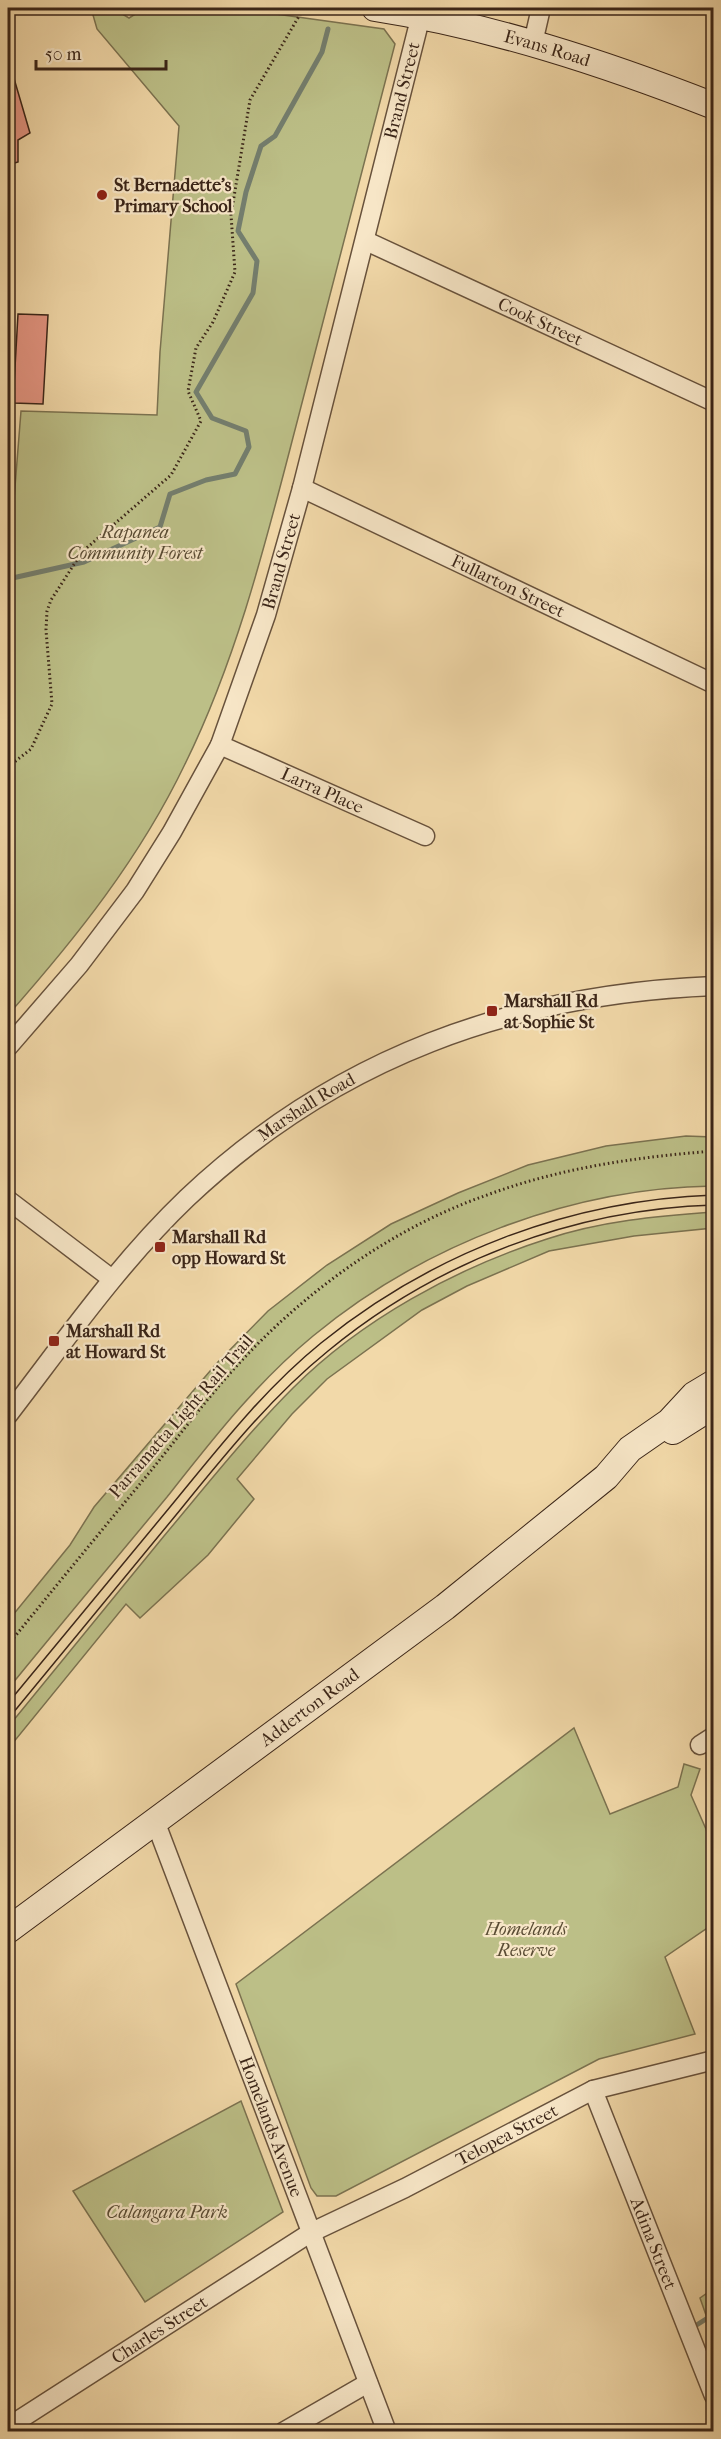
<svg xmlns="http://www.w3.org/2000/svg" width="721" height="2439" viewBox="0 0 721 2439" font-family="'IM FELL French Canon',serif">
  <rect width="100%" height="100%" fill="#f2d9a9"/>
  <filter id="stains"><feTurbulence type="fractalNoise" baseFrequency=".00333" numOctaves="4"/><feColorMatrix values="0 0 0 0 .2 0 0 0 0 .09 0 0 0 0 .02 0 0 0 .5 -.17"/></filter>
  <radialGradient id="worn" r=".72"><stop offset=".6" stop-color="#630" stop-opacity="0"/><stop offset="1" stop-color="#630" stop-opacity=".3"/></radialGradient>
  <!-- green -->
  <path fill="#bcbf87" stroke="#7b7250" stroke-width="1.5" d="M91 8 114 9 129 18 145 8H233L384 29 395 44C362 172 329 299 296 426 266 541 238 656 185 764 140 858 76 938 8 1015V516L13 512 21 411 157 415 160 352 179 126 97 29Z
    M686 1136 713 1137V1186C570 1188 423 1245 313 1336 256 1383 212 1440 167 1497 114 1561 60 1625 8 1689V1621L70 1545 94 1507 216 1364 268 1311 327 1265 391 1224 458 1193 528 1165 606 1146Z
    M713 1212V1228L634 1236 549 1251 467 1286 422 1310 327 1379 292 1414 237 1479 254 1499 208 1555 140 1618 126 1604 8 1749V1727C60 1663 112 1600 164 1536 206 1486 247 1434 293 1388 361 1320 456 1268 547 1239 601 1221 657 1216 713 1212Z
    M574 1728 610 1814 678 1787 684 1764 700 1769 691 1795 713 1845V1924L665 1957 695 2034 599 2059 336 2196H317L311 2188 236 1984Z
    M241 2101 283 2212 145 2302 73 2191Z
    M713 2289V2335L700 2298Z"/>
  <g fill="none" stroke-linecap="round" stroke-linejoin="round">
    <!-- stream -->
    <path stroke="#747e6e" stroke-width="5" d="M8 579 84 562 160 527 170 494 206 480 235 474 249 447 246 431 212 418 196 392 253 293 257 261 238 231 246 192 261 146 275 136 322 52 328 29
      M695 2326 714 2314"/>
  </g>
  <!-- building -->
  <path fill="#e39481" stroke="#3a2518" stroke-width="1.5" d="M8 58 30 133 18 140V162L8 165Z
    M18 314 48 315 43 404 13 403Z
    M8 368H13L11 402 8 401Z"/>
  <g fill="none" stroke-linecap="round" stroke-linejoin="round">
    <!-- street casing -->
    <g stroke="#68523c" stroke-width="21">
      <g id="street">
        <path d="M533 43 541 8"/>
        <path id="s1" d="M366 241 714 402"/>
        <path id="s2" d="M302 488 714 684"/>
        <path id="s3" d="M220 745 425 836"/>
        <path id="s4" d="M8 1047 79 965 135 891 172 832 220 745 266 615 302 488 421 15"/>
        <path d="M8 1200 112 1279"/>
        <path id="s5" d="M8 1415C65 1341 119 1263 187 1198 335 1058 512 994 714 986"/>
        <path d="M700 1745 714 1736"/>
        <path id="s6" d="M155 1821 387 2432"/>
        <path id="s7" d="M593 2090 714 2396"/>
        <path id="s8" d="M8 2427 310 2233 405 2188 593 2090 714 2060"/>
        <path d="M283 2432 368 2383"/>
      </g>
    </g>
    <!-- secondary casing -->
    <g stroke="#3a2518" stroke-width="28">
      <g id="secondary">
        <path id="s9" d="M375 8C491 26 604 63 714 106"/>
        <path d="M673 1431 714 1405"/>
        <path id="s10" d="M8 1930 445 1607 606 1477 630 1449 669 1422 694 1395 714 1383"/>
      </g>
    </g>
    <!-- path -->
    <path stroke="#3a2518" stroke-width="3" stroke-dasharray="1.5 3" stroke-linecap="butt" d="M8 767 31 749 52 704 46 630 47 611 51 600 82 552 171 475 201 421 188 391 196 348 213 322 235 272 231 215 250 100 302 11 283 8
      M8 1645C55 1587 102 1530 149 1473 180 1435 210 1394 244 1358 311 1287 395 1227 487 1195 560 1168 636 1157 714 1151"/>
    <!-- street -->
    <use href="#street" stroke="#f7e6c7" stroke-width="18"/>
    <!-- secondary -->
    <use href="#secondary" stroke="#f7e6c7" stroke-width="26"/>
    <!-- tram -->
    <path stroke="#3a2518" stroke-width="1.5" d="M8 1703C62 1638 116 1572 170 1507 217 1450 263 1390 321 1343 432 1253 570 1200 714 1195
      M8 1719C64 1651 120 1583 176 1515 223 1457 270 1398 328 1351 436 1262 573 1209 714 1205"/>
  </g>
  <!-- markers -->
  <g fill="#8f2418" stroke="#f7e6c7" stroke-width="2">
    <circle cx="102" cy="195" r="6"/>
    <rect x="486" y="1005" width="12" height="12" rx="3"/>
    <rect x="154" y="1241" width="12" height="12" rx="3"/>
    <rect x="48" y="1335" width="12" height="12" rx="3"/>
  </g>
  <g text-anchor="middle" stroke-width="4.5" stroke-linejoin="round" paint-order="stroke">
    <!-- street labels -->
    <g font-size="18" fill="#3a2518" stroke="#f7e6c7">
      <text dy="6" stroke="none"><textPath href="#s9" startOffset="177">Evans Road</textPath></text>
      <text dy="6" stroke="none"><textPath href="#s4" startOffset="1050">Brand Street</textPath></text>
      <text dy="6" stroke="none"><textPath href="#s1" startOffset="192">Cook Street</textPath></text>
      <text dy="6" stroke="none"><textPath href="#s4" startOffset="564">Brand Street</textPath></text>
      <text dy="6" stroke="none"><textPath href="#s2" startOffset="228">Fullarton Street</textPath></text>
      <text dy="6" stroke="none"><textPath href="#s3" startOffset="112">Larra Place</textPath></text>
      <text dy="6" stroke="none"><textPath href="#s5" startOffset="432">Marshall Road</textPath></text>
      <text transform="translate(181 1416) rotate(-49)" y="6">Parramatta Light Rail Trail</text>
      <text dy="6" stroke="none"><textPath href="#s10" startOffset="375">Adderton Road</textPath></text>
      <text dy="6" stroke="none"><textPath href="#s6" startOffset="327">Homelands Avenue</textPath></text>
      <text dy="6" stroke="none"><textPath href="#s8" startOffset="579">Telopea Street</textPath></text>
      <text dy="6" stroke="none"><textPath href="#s7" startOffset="165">Adina Street</textPath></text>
      <text dy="6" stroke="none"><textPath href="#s8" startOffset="180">Charles Street</textPath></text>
    </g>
    <!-- poi labels -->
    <g font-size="18" font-weight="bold" fill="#3a2518" stroke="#f7e6c7" text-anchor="start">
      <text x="114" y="191">St Bernadette's<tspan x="114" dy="21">Primary School</tspan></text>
      <text x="504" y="1007">Marshall Rd<tspan x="504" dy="21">at Sophie St</tspan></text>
      <text x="172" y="1243">Marshall Rd<tspan x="172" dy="21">opp Howard St</tspan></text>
      <text x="66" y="1337">Marshall Rd<tspan x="66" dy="21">at Howard St</tspan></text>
    </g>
    <!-- park labels -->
    <g font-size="18" font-style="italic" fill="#5a4c34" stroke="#f7e6c7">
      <text x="135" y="538">Rapanea<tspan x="135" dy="21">Community Forest</tspan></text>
      <text x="526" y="1935">Homelands<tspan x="526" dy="21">Reserve</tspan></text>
      <text x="167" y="2218">Calangara Park</text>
    </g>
  </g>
  <!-- margin -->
  <rect width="721" height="2439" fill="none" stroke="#f2d9a9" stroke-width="30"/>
  <rect x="9" y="9" width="703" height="2421" fill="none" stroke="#3a2518" stroke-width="3"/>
  <rect x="15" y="15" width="691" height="2409" fill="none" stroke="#3a2518" stroke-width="1.5"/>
  <!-- scale -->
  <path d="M36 60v9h130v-9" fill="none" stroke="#3a2518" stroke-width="3"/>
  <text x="45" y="60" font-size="18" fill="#3a2518" stroke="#f7e6c7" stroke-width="4.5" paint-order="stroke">50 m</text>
  <rect width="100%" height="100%" filter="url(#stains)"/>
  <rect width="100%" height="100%" fill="url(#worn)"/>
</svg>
